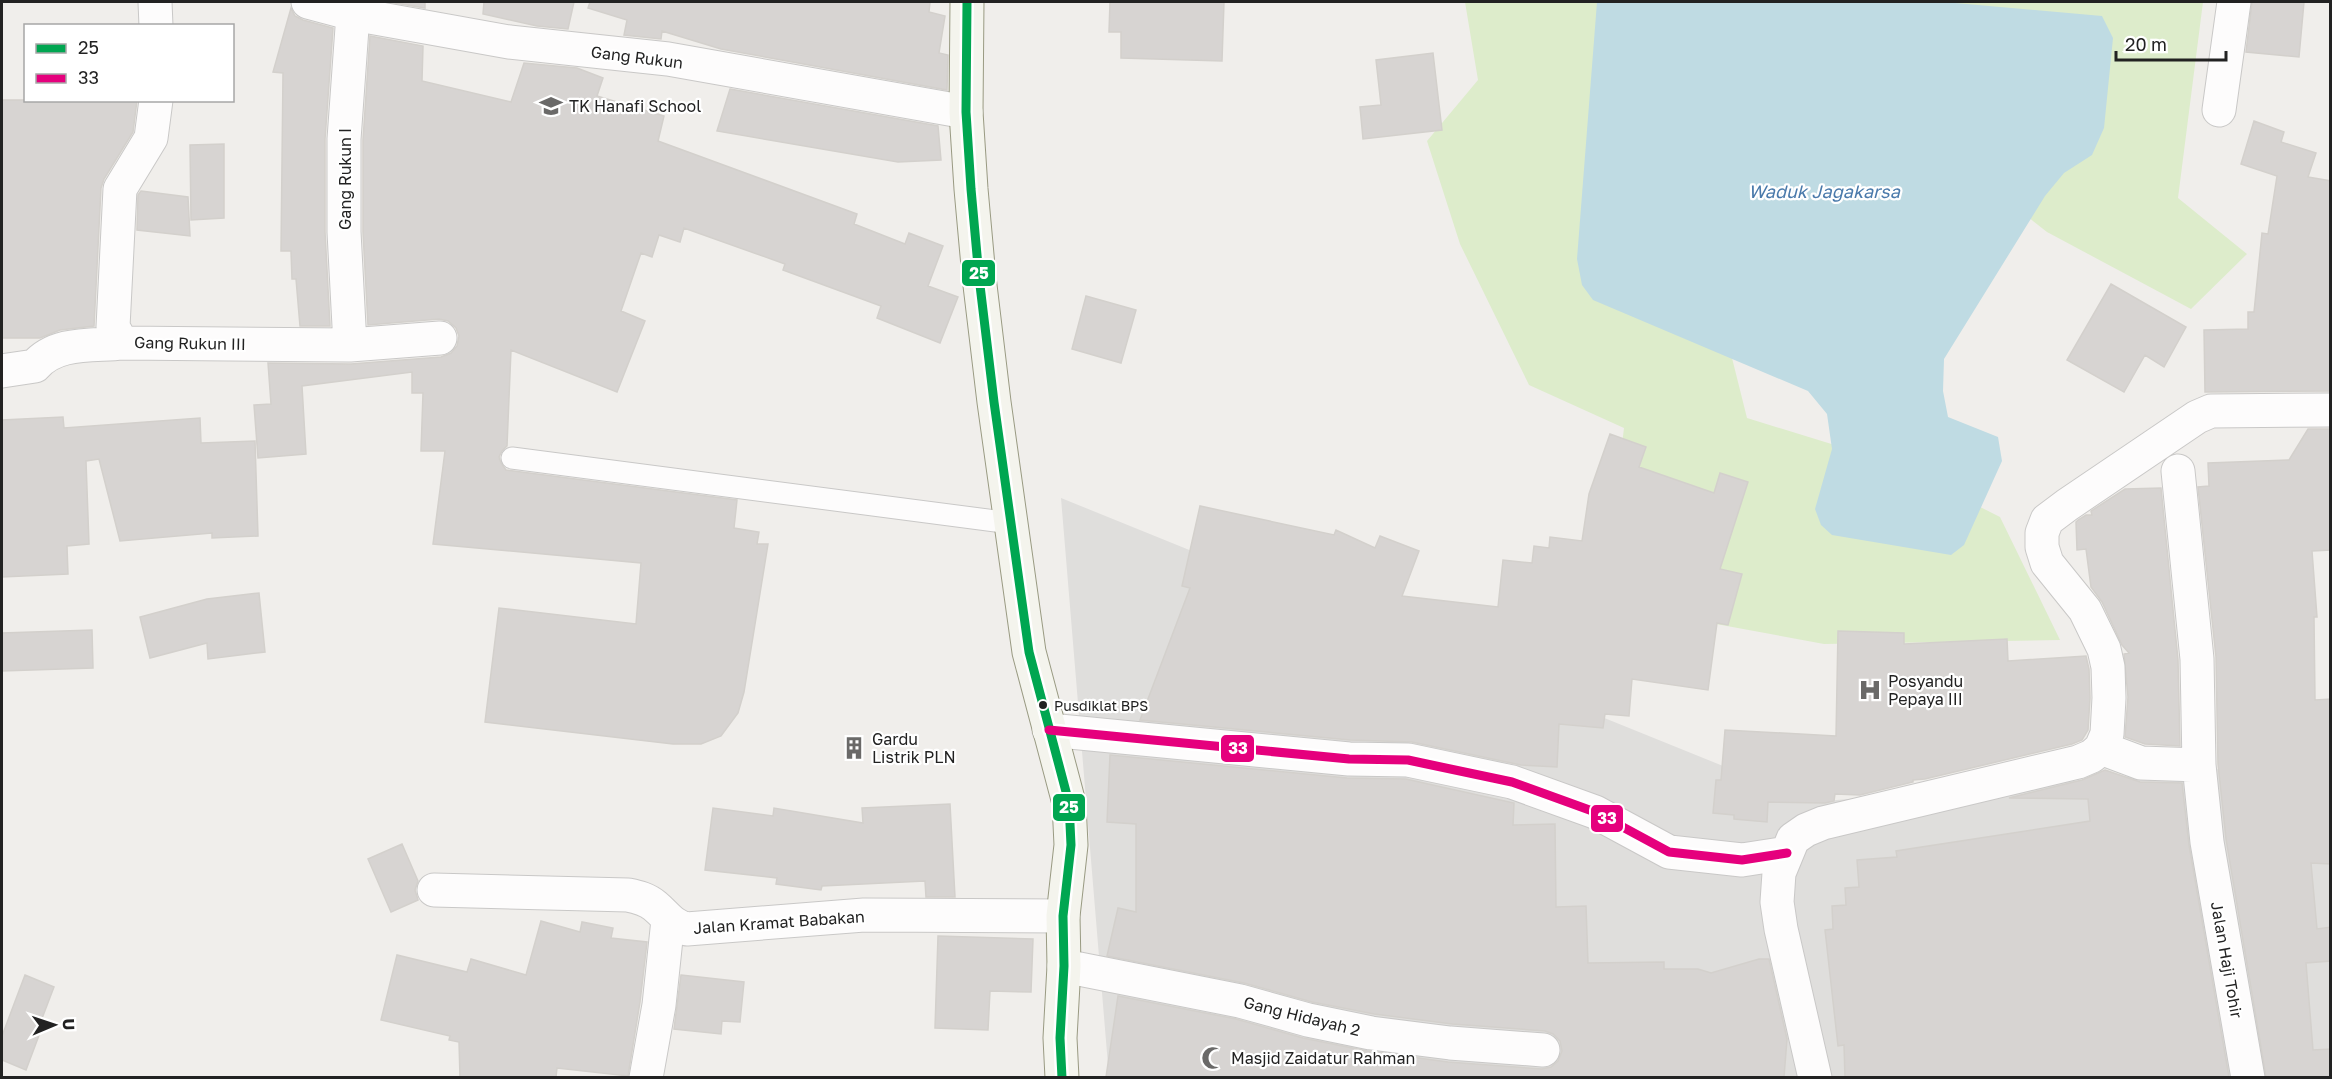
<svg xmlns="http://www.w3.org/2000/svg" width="2332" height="1079" viewBox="0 0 2332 1079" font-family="'Golos Text',sans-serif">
  <rect width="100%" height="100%" fill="#f0eeeb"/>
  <!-- residential -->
  <path fill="#dfdedc" d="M1061 498 1812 802 2330 760V1077H1109Z"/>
  <!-- grass -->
  <path fill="#ddeccb" d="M1465 2H2203L2178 198 2247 254 2191 309 2047 232 1954 159 1725 330 1747 418 1893 463 2000 517 2060 640 1824 644 1716 624 1611 536 1624 428 1529 385 1460 244 1427 141 1478 80Z"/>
  <!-- water -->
  <path fill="#bfdbe3" d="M1597 2H1944L2102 16 2113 38 2104 128 2092 155 2064 173 2045 196 1944 359 1943 391 1948 417 1998 437 2002 461 1964 545 1951 555 1832 535 1821 525 1815 509 1832 449 1827 414 1808 391 1593 300 1582 285 1577 259Z"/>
  <!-- building -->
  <path fill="#d7d4d2" stroke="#d3d0cc" stroke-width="1.5" d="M389 2H425V8Z
    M484 2H574L568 29 537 26 483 14Z
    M590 2H930L929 12 945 16 939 53 948 55 947 90 721 49 662 31 661 39 624 35 627 20 588 8Z
    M1110 2H1224L1222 61 1121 58V32H1109Z
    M2252 2H2304L2299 57 2246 52Z
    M291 8 295 16 303 20 333 28 325 139V232L330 326H300L296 279H292L291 251H281L283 73 273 72Z
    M370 36 423 46 422 81 511 102 524 63 577 68 603 78 597 96 664 116 658 141 857 214 854 224 905 244 909 233 943 246 928 286 958 297 940 343 877 318 881 306 783 270 785 264 684 228 680 242 659 235 652 257 641 253 621 311 645 321 617 392 511 350 507 446 502 451 499 457 501 463 506 470 737 500 734 528 759 532 757 544H768L744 692 738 713 721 736 701 744H673L485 722 499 608 636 624 641 563 433 544 445 451H421L423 393H412V372L302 386 306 454 258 458 254 405 271 404 268 363 351 364 441 357 451 353 457 346 459 336 456 328 448 321 439 319 368 325 363 232V140Z
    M1433 53 1442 130 1363 139 1360 107 1381 105 1376 60Z
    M730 89 938 126 941 160 898 162 717 131Z
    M2 100H137L133 132 104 179 101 188 94 326 60 330 40 338H2Z
    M2254 121 2284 132 2281 142 2316 153 2308 177 2331 181V391L2205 392 2204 330 2248 329V312H2254L2262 233 2268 234 2277 176 2241 164Z
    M224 144V218L191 220 190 145Z
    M141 191 188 197 190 236 137 230 138 195Z
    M2111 284 2186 327 2164 367 2145 355 2124 392 2067 360Z
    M1086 296 1136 310 1121 363 1072 349Z
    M63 417 64 428 200 418 201 443 255 441 258 536 212 538V533L120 541 99 459 86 461 89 544 67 546 68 574 2 577V420Z
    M2308 429H2331V550L2312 551 2317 617H2314L2315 700 2331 699V864L2311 863 2317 929 2331 927V961L2306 963 2313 1050 2331 1049V1077H2266L2226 839 2218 764 2216 657 2198 487 2209 486 2208 463 2289 460Z
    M1610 434 1646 447 1639 467 1714 493 1720 473 1748 482 1720 569 1742 574 1728 625 1717 623 1708 690 1632 679 1629 716 1605 714 1603 728 1559 724 1557 767 1521 765 1412 742 1350 740 1140 720 1190 588 1182 586 1200 506 1334 535 1336 530 1375 548 1380 536 1419 551 1402 596 1498 607 1503 560 1532 563 1534 546 1549 548 1550 537 1582 541 1589 494Z
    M2161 488 2178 660 2180 746 2145 744 2125 737 2128 697 2124 654 2129 653 2122 645 2102 602 2091 587 2086 549 2077 550 2076 522 2078 520 2086 515H2092L2091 511 2125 489Z
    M259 593 265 652 208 659 207 643 150 658 140 617 207 599Z
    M92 630 93 668 2 671V633Z
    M1838 631 1904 633V644L2007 639 2008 661 2086 656 2089 669 2090 698 2088 730 2082 740 2072 744 1925 779 1913 780V782L1860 795 1835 794 1834 801 1825 803 1768 802 1767 822 1734 819V815L1713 813 1716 780H1721L1725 730 1836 736Z
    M1110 755 1347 778 1406 779 1514 803 1513 825 1555 824 1556 907 1586 906 1588 963 1664 962V969H1698L1711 973 1759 959H1769L1787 1039 1784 1077H1106L1118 996 1236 1019 1303 1038 1367 1051 1448 1062 1542 1069 1551 1067 1558 1061 1562 1051 1560 1041 1553 1034 1545 1031 1452 1024 1374 1014 1312 1002 1244 983 1107 956 1118 908 1136 912V824L1107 822Z
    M2105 770 2140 782 2182 783 2189 845 2229 1077H1845L1844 1045 1838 1046 1825 930 1833 929 1832 906 1846 905 1845 888 1859 887 1857 860 1897 857 1896 851 2090 821 2088 799 2009 798 2082 780Z
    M950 804 955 897H926L925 881 822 886 821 890 776 884 777 878 705 870 713 808 773 816 774 808 863 823 862 808Z
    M402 844 418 881 415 890 418 900 391 912 368 859Z
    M541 921 580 932 582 922 613 928 611 938 647 942 640 1002 628 1076 557 1068 556 1077H460L459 1042 449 1040 450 1036 381 1020 397 955 467 972 471 959 526 975Z
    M938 936 1033 939 1031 992 990 991 988 1030 935 1028Z
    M25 975 54 987 41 1021 44 1022 26 1070 2 1060V1036Z
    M681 975 744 982 740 1022 722 1021 721 1034 674 1029Z"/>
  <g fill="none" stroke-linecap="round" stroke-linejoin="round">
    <!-- lane casing -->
    <g stroke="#c9c8c7" stroke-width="23">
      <path id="lane" d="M512 458 1011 523"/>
    </g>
    <!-- street casing -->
    <g stroke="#c9c8c7" stroke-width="35">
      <path id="street" d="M155 2 156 26
        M308 2 353 14 509 42 668 59 966 112
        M156 100 151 138 120 189 113 327 122 343 350 345 440 338
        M2219 110 2234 2
        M350 345 344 232V139L353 14
        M2 371 35 366C56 341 93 346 122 343
        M2178 471 2197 659 2199 765 2207 842 2248 1078
        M1049 730 1349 759 1408 760 1512 782 1595 812 1669 852 1742 860 1787 853
        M2101 748 2141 763 2199 765
        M434 890 628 895C638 897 647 899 655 906 667 916 671 925 687 929L864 915 1063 916
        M1064 966 1240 1001 1308 1020 1371 1033 1450 1043 1543 1050
        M646 1078 659 1005 668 920
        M1815 1078 1781 929 1777 902 1779 873 1793 839 1806 830 1823 823 2078 762 2092 756 2101 748 2107 734 2109 698 2108 667 2104 649 2085 610 2047 563 2042 547V533L2047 520 2067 505 2197 417 2211 411 2330 410"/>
    </g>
    <!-- secondary casing -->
    <g stroke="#999a82" stroke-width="35">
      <path id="secondary" d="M967 2 966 112 971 189 979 277 994 402 1029 652 1069 803 1071 845 1063 916 1064 966 1060 1038 1062 1078"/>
    </g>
    <!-- lane -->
    <use href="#lane" stroke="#fdfcfc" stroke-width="21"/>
    <!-- street -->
    <use href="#street" stroke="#fdfcfc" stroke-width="33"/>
    <!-- secondary -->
    <use href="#secondary" stroke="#f4f4ed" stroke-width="33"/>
    <!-- bus-1 casing -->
    <g stroke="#fff" stroke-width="14">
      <path id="bus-1" d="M967 2 966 112 971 189 979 277 994 402 1029 652 1069 803 1071 845 1063 916 1064 966 1060 1038 1062 1078"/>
    </g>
    <!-- bus-2 casing -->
    <g stroke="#fff" stroke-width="14">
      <path id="bus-2" d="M1049 730 1349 759 1408 760 1512 782 1595 812 1669 852 1742 860 1787 853"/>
    </g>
    <!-- bus-1 -->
    <use href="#bus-1" stroke="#00a651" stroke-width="9"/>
    <!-- bus-2 -->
    <use href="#bus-2" stroke="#e5007d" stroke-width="9"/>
  </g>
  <!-- icons -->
  <defs>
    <g id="school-bare" transform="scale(1.8)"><path d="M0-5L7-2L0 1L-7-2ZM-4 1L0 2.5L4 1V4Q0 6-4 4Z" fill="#6a6968" stroke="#fff" stroke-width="2.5" paint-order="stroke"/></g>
    <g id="hospital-bare" transform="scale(1.8)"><path d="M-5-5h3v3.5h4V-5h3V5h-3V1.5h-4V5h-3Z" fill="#6a6968" stroke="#fff" stroke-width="2.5" paint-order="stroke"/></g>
    <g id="building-bare" transform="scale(1.8)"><path d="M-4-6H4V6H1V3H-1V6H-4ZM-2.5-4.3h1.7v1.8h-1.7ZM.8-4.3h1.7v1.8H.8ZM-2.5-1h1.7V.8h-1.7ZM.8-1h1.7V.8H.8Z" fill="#6a6968" stroke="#fff" stroke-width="2.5" paint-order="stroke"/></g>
    <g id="mosque-bare" transform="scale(1.8)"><path d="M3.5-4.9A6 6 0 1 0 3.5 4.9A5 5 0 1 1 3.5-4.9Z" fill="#6a6968" stroke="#fff" stroke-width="2.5" paint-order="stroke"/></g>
  </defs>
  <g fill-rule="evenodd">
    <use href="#school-bare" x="551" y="106"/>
    <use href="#hospital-bare" x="1870" y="690"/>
    <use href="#building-bare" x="854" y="748"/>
    <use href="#mosque-bare" x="1213" y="1058"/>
  </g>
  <!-- markers -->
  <circle fill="#222" stroke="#fff" stroke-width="2" cx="1043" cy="705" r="5"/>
  <g text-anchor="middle" stroke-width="4.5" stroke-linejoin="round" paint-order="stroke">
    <!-- bus labels -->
    <g font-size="14" fill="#222" stroke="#fff" text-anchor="start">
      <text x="1054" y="711">Pusdiklat BPS</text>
    </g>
    <!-- street labels -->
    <g font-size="16" fill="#222" stroke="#fff">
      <text transform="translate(637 57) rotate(7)" y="6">Gang Rukun</text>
      <text transform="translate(345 179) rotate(-90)" y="6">Gang Rukun I</text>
      <text transform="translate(190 343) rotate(1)" y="6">Gang Rukun III</text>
      <text transform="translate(779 922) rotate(-4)" y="6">Jalan Kramat Babakan</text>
      <text transform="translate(2227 960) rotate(80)" y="6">Jalan Haji Tohir</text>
      <text transform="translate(1302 1016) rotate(14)" y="6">Gang Hidayah 2</text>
    </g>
    <!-- poi labels -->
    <g font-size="16" fill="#222" stroke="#fff" text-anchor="start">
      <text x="569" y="112">TK Hanafi School</text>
      <text x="1888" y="687">Posyandu<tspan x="1888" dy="18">Pepaya III</tspan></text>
      <text x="872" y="745">Gardu<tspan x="872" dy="18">Listrik PLN</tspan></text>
      <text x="1231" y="1064">Masjid Zaidatur Rahman</text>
    </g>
    <!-- water labels -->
    <g font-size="18" font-style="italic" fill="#4a7aab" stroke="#fff">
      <text x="1824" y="198">Waduk Jagakarsa</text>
    </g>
  </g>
  <g stroke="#fff" stroke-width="2">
    <rect x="961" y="259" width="35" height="28" rx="6" fill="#00a651"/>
    <rect x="1220" y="734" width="35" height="29" rx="6" fill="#e5007d"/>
    <rect x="1052" y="793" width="34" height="29" rx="6" fill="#00a651"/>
    <rect x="1590" y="804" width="34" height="29" rx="6" fill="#e5007d"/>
  </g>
  <g font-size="16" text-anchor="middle" font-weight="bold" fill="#fff">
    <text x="979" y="279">25</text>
    <text x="1238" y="754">33</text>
    <text x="1069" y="813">25</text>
    <text x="1607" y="824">33</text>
  </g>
  <!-- border -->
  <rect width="2332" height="1079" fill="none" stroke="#222222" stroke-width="6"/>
  <!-- legend -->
  <rect x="24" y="24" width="210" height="78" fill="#ffffff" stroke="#a7a7a7" stroke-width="1.5"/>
  <rect x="36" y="44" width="30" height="9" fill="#00a651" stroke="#a7a7a7" stroke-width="1.5"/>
  <text x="78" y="54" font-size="18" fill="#222222">25</text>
  <rect x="36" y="74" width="30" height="9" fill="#e5007d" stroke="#a7a7a7" stroke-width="1.5"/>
  <text x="78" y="84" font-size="18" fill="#222222">33</text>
  <!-- north arrow -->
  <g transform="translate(54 1025) rotate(88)" stroke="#ffffff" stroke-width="4.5" paint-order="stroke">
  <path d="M0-4.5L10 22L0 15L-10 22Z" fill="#222222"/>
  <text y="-9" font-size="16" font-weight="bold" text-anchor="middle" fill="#222222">U</text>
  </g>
  <!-- scale -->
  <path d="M2116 51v9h110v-9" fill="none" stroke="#222222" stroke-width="3"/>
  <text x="2125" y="51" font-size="18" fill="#222222" stroke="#ffffff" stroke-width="4.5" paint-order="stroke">20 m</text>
</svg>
